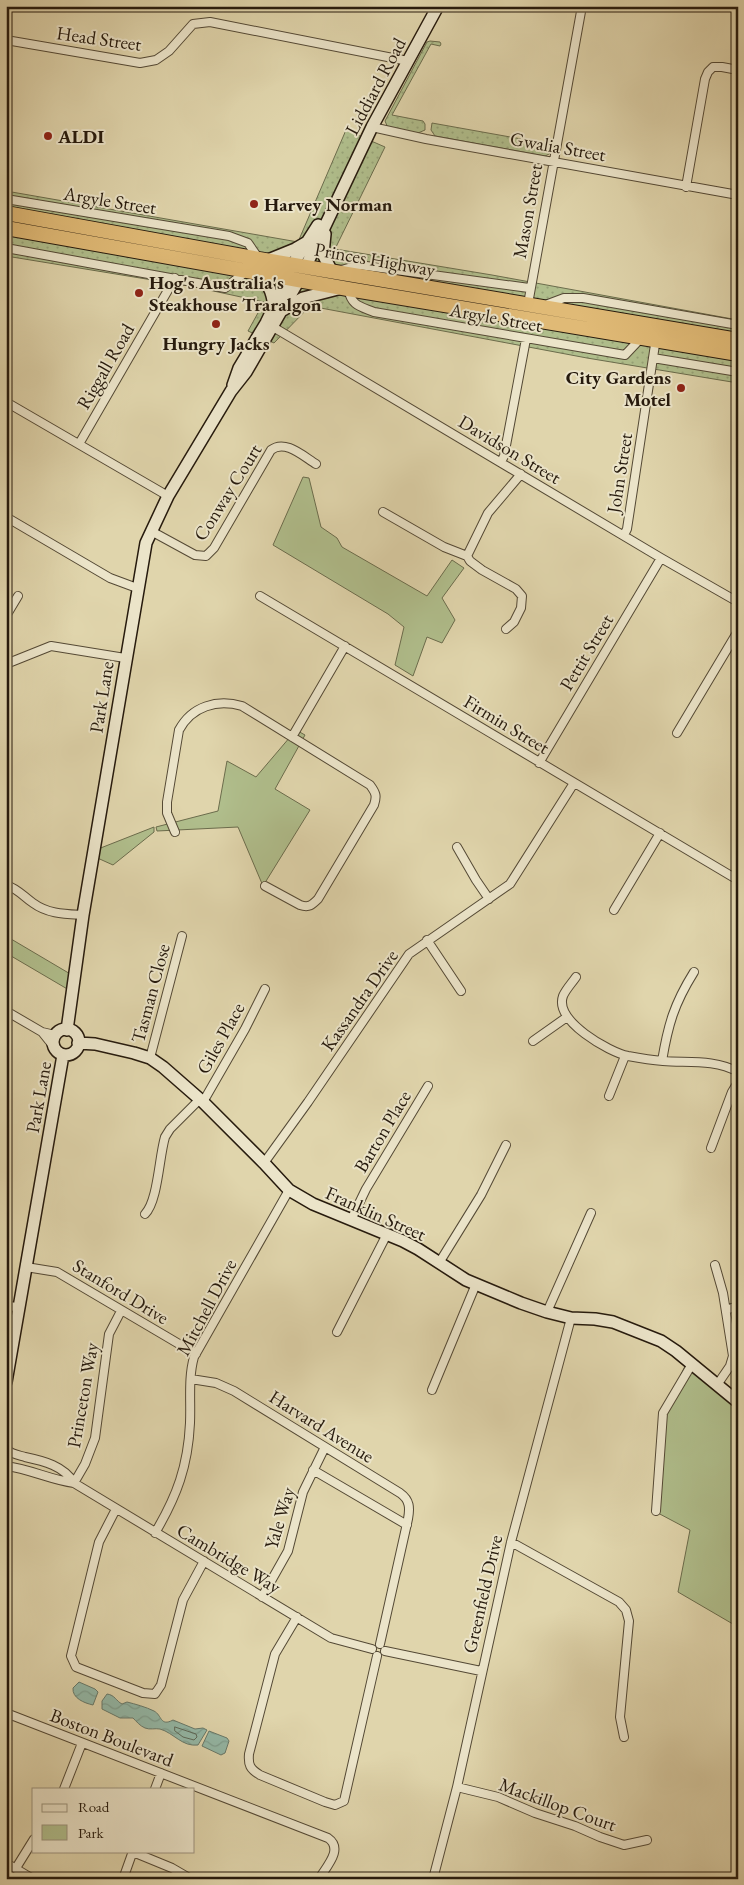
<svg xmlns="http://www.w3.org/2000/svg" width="744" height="1885" viewBox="0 0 744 1885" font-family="'EB Garamond',serif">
  <defs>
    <pattern id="grass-dots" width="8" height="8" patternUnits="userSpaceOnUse" patternTransform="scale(1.25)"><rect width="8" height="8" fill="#b0be8c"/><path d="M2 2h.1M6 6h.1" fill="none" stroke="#97a378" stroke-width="1.8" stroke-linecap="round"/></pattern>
    <pattern id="water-waves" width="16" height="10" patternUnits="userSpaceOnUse" patternTransform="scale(1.25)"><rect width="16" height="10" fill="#94b9a8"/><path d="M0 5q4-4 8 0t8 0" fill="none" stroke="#7f9e8f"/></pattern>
  </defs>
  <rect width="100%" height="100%" fill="#e0d5ac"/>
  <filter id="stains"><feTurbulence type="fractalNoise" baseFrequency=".004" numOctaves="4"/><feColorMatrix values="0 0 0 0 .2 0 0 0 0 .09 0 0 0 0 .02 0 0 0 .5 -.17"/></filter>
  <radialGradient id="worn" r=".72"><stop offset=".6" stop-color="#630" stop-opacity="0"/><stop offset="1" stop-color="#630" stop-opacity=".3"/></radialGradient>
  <!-- grass -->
  <path fill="url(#grass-dots)" stroke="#6b6c4c" d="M430 41 440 42 441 44 440 46 431 44 392 115 423 121 425 124V130L418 133 388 128 385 121 427 42Z
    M432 123 555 145 551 153 545 156 435 136 431 130Z
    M346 130 385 147 335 249 492 275 738 320V383L587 358 310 306 274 343 248 331 264 302 195 287 6 256V191L298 242Z"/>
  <!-- park -->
  <path fill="#b0be8c" stroke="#6b6c4c" d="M303 477 309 478 321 527 337 538 342 547 427 596 452 560 464 568 442 598 455 620 442 643 427 637 413 676 395 665 404 627 388 614 273 545Z
    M296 730 305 735 275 789 310 810 263 886 238 827 157 831 156 827 218 811 227 761 256 777Z
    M154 827V832L113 865 93 856V851Z
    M6 936 72 975 69 990 6 953Z
    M685 1366 738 1409V1627L678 1592 690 1530 656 1512 663 1413Z"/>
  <!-- water -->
  <path fill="url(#water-waves)" stroke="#68796a" d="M79 1682 95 1689 98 1692 93 1705C84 1703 72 1698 73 1688Z
    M107 1694C115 1695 116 1701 122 1704L127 1702C135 1704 146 1707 154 1711 162 1715 160 1727 173 1720L195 1729 203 1728 207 1730 198 1745C182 1747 174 1733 160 1729 155 1728 150 1730 145 1728 140 1726 136 1721 133 1718H120L102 1709V1701Z
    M209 1731 227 1738 229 1741 225 1753 221 1755 202 1746Z"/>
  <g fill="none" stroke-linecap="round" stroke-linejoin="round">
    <!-- shore -->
    <path stroke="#5d6a5a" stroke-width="1" d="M175 1727 196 1734 197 1737 194 1740 183 1737 175 1731Z"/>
    <!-- street casing -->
    <g stroke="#544935" stroke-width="10">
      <path id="street" d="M6 40 140 63 156 60 169 51 193 24 210 22 408 61
        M372 127 426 139 738 195
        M686 187 705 79 708 72 713 67H722L738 70
        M6 199 229 236 248 243 259 259
        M6 248 225 288 247 271
        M341 270 359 265 529 288
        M348 289C352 306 359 306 374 312L625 355 642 337
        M528 304 582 6
        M548 304 564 298H583L738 325
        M268 324 661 558 738 602
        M653 358 738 372
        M6 402 168 496
        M79 444 175 278
        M501 462 504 456 526 339
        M383 512 444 547 467 556 470 561 482 570 516 589 522 596 521 608 514 622 506 629
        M6 517 110 578 137 588
        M151 531 195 555 206 556 214 548 271 450C285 439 303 456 316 464
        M624 535 627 529 656 338
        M467 556 488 513 521 474
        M260 596 738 880
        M6 616 18 596
        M6 664 51 646 125 658
        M677 733 738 631
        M292 737 345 646
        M539 763 661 558
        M175 832 167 813V802L179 730C192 706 217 699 242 706L370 785C376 793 377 796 374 805L318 899C312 905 309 908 300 905L265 886
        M457 847 476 880 489 899
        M6 885C18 889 23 896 33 903 48 914 65 914 83 915
        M614 910 660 833
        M427 940 461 991
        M576 977C572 983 566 989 563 996 554 1021 609 1052 628 1056 639 1058 651 1060 663 1061 687 1063 715 1059 738 1072
        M6 1011 42 1032 55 1035
        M42 1032 54 1047
        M533 1041 567 1017
        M150 1058 182 936
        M662 1061C668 1025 674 1004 694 972
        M609 1096 625 1056
        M203 1102 245 1029 265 989
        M711 1148 732 1092 738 1082
        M264 1163 308 1102 409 954 510 884 574 783
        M145 1214C158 1201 159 1157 165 1137L170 1129 200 1099
        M351 1220 366 1189 428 1086
        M439 1263 481 1195 506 1145
        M715 1265 723 1293 733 1356 730 1366 717 1385
        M26 1267 57 1272 196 1354
        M6 1305 19 1308
        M726 1310 738 1306
        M547 1312 591 1213
        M337 1332 387 1234
        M191 1379 216 1383 234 1391 400 1493C410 1500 410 1508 408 1519L380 1644
        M432 1390 476 1284
        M6 1449C11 1454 18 1455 25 1457 44 1461 64 1466 74 1483
        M6 1466C30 1469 51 1480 74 1483L331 1638 372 1649
        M313 1470 407 1525
        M74 1483 85 1464 95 1438 109 1334 121 1311
        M116 1509 99 1542 73 1648 71 1656 76 1667 143 1693 155 1694 161 1685 183 1600 204 1561
        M656 1511 663 1413 692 1364
        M155 1533C177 1496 188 1466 190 1423 191 1401 188 1378 194 1357L289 1190
        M511 1542 619 1602 626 1610 629 1621 620 1717 624 1737
        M262 1597 288 1551 303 1492 325 1447
        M297 1617 275 1654 249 1754C248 1765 250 1769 260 1775L325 1802 335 1805 344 1801 377 1656
        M385 1651 481 1671
        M6 1713 328 1838C344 1849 326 1867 319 1879
        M457 1787 498 1797 535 1813 575 1826 600 1837 624 1845 647 1840
        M64 1789 82 1743
        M155 1789 161 1773
        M133 1852 172 1868 191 1879
        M6 1863 33 1879
        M16 1868 34 1839
        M123 1879 133 1851
        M433 1879 457 1787 511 1542 571 1318"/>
    </g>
    <!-- secondary casing -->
    <g stroke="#261a0d" stroke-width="14">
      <path id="secondary" d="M325 234 323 254 331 270
        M268 260 295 249 307 242
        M293 264 318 225
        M306 266 372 127 438 6
        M254 271C268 283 272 289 274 307
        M283 310 303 298 338 289
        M233 385 239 368 266 323 288 278
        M53 1042a13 13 0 1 1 26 0a13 13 0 1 1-26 0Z
        M67 1030 83 915 146 543 168 496 231 391 246 372 299 280
        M78 1043 95 1044 134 1053 150 1058 163 1067 203 1102 264 1163 289 1190 313 1204 403 1241 418 1249 466 1280 521 1303 547 1312 571 1318 595 1319 613 1322 661 1341 676 1351 738 1402
        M6 1382 63 1055"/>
    </g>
    <!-- highway casing -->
    <g stroke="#261a0d" stroke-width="16">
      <path id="highway" d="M6 213 259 259 738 340
        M6 228 348 289 738 354"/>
    </g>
    <!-- street -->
    <use href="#street" stroke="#ebe4c9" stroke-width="8"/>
    <!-- secondary -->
    <use href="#secondary" stroke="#ebe4c9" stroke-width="11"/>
    <!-- highway -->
    <use href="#highway" stroke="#e0ba76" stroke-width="14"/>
  </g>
  <!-- markers -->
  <g fill="#8f2418" stroke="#ebe4c9" stroke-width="2">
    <circle cx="48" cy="136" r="5"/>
    <circle cx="254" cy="204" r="5"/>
    <circle cx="139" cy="293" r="5"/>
    <circle cx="216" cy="324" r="5"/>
    <circle cx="681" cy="388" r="5"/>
  </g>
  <g text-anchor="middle" stroke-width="4" stroke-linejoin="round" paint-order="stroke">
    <!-- street labels -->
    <g font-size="19" fill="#261a0d" stroke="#ebe4c9">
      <text transform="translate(99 38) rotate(8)" y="7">Head Street</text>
      <text transform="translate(375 86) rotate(-62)" y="7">Liddiard Road</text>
      <text transform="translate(558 146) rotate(10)" y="7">Gwalia Street</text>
      <text transform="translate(110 200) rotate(9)" y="7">Argyle Street</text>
      <text transform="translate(527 211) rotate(-80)" y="7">Mason Street</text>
      <text transform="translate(375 259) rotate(10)" y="7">Princes Highway</text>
      <text transform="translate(496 317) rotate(10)" y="7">Argyle Street</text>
      <text transform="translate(105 366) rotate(-60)" y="7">Riggall Road</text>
      <text transform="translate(510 449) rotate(31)" y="7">Davidson Street</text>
      <text transform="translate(619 473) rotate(-81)" y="7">John Street</text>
      <text transform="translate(227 492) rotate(-58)" y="7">Conway Court</text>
      <text transform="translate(586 652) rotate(-59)" y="7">Pettit Street</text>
      <text transform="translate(101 697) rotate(-81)" y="7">Park Lane</text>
      <text transform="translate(507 724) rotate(31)" y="7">Firmin Street</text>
      <text transform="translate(150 993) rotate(-75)" y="7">Tasman Close</text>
      <text transform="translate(359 1000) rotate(-55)" y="7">Kassandra Drive</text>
      <text transform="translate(220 1038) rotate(-61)" y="7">Giles Place</text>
      <text transform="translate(38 1097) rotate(-80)" y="7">Park Lane</text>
      <text transform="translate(382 1131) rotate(-59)" y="7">Barton Place</text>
      <text transform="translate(376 1213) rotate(24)" y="7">Franklin Street</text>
      <text transform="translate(121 1291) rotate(31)" y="7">Stanford Drive</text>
      <text transform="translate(206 1307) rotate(-62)" y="7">Mitchell Drive</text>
      <text transform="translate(82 1395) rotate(-80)" y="7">Princeton Way</text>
      <text transform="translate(322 1426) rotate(32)" y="7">Harvard Avenue</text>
      <text transform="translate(279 1518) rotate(-73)" y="7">Yale Way</text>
      <text transform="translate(229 1558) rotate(31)" y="7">Cambridge Way</text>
      <text transform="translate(482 1594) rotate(-77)" y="7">Greenfield Drive</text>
      <text transform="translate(112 1737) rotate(21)" y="7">Boston Boulevard</text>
      <text transform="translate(558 1804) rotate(20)" y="7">Mackillop Court</text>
    </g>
    <!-- poi labels -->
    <g font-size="19" font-weight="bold" fill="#261a0d" stroke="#ebe4c9" text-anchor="start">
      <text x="58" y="143">ALDI</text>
      <text x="264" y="211">Harvey Norman</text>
      <text x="149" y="289">Hog's Australia's<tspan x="149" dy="22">Steakhouse Traralgon</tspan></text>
      <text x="216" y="350" text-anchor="middle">Hungry Jacks</text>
      <text x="671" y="384" text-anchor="end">City Gardens<tspan x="671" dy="22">Motel</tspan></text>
    </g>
  </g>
  <!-- margin -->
  <rect width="744" height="1885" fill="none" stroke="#e0d5ac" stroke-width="25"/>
  <rect x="8" y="8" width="729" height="1870" fill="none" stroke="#261a0d" stroke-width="2.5"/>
  <rect x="12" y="12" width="719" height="1860" fill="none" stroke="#261a0d"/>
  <!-- legend -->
  <rect x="32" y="1788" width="162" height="65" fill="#ebe4c9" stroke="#9c937e"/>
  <rect x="42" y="1804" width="25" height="8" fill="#ebe4c9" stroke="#9c937e"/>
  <text x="78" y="1812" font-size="15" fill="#261a0d">Road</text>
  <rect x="42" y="1825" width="25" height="15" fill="#b0be8c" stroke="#9c937e"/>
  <text x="78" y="1838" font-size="15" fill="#261a0d">Park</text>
  <rect width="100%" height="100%" filter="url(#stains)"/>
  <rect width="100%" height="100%" fill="url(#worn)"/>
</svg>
